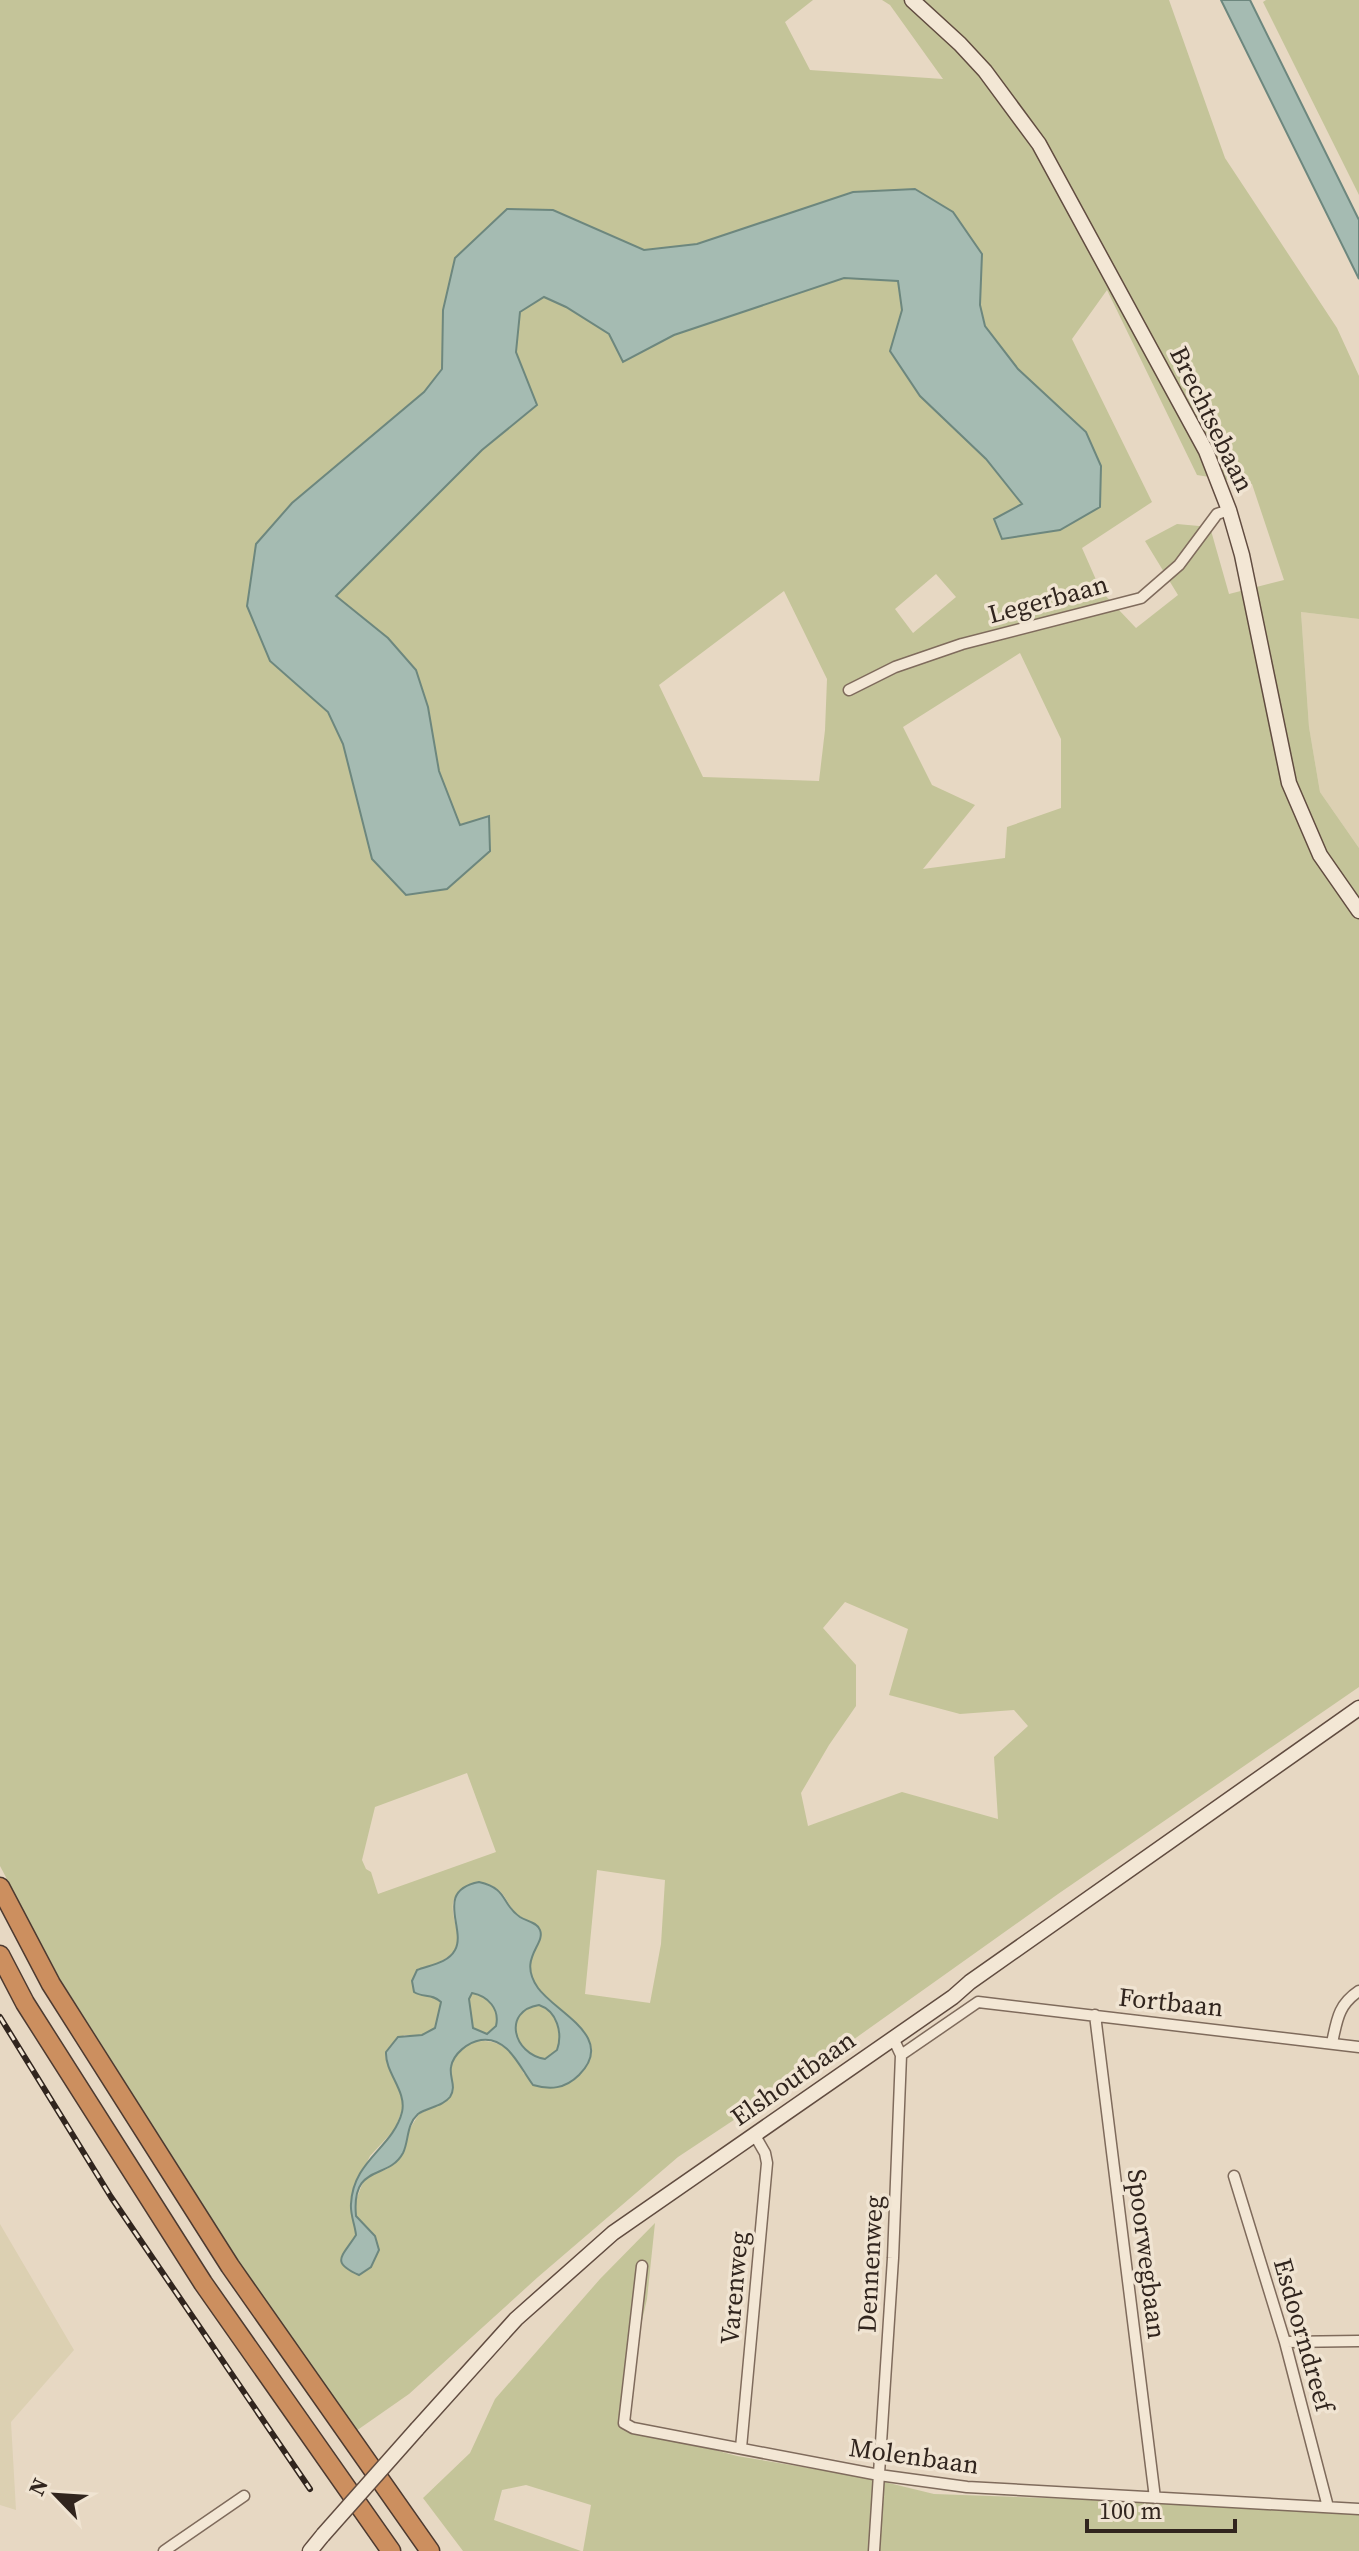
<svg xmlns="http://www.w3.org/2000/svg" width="1359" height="2551" viewBox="0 0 1359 2551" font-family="'Source Serif 4',serif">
  <rect width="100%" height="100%" fill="#e7d8c3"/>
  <!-- farmland -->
  <path fill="#dcd0b2" d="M1301 612 1359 619V848L1320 792 1309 727Z
    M0 2224 74 2350 11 2422 16 2510 0 2505Z"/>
  <!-- green -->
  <path fill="#c4c499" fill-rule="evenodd" d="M0 0H813L785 22 810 70 943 79 890 5 882 0H1169L1225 158 1337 328 1359 376V619L1301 612 1309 727 1320 792 1359 848V1687L1058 1894 829 2057 678 2157 538 2277 409 2394 356 2431 238 2260 60 1979 0 1866ZM609 236 643 250 697 244 982 254 980 305 985 326 1018 369 1086 432 1002 539 1023 505 986 459 891 351 902 310 898 281 844 278 674 335 623 362 609 334 566 307 544 296 520 312 516 352 537 405 482 450 336 597 388 638 416 670 428 707 439 771 460 825 488 816 372 859 343 743 328 712 292 503 424 392 442 368 443 310ZM1107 290 1197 475 1252 484 1284 580 1229 594 1210 527 1177 524 1145 541 1178 595 1136 628 1101 591 1082 548 1152 502 1072 339ZM936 574 956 597 913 633 895 609ZM784 591 827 679 825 730 819 781 703 777 659 685ZM1020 653 1061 739V808L1007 827 1005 858 923 869 975 805 932 785 903 727ZM845 1602 908 1629 889 1695 960 1714 1014 1710 1028 1726 994 1757 998 1819 902 1792 808 1826 801 1793 829 1745 856 1706V1665L823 1628ZM467 1773 496 1852 378 1894 371 1872 366 1869 362 1860 375 1807ZM597 1870 665 1880 661 1944 650 2003 585 1994ZM479 1882C485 1884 491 1885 496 1888 507 1895 509 1909 519 1917 528 1923 540 1922 540 1935 541 1944 536 1945 532 1951 527 1961 531 1978 537 1987 558 2019 629 2040 566 2085L524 2074C521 2068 519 2061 515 2057 498 2035 465 2035 453 2061 449 2069 452 2072 452 2079 453 2087 447 2095 444 2102L419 2114 407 2133 403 2153 387 2169 369 2175 363 2182 356 2200V2216L375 2236 359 2275C331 2263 343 2255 356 2235L351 2205 354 2188 370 2156 395 2129 403 2107V2100L387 2063 404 2035H422L433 2031 437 2025 441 2002C434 1995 428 1995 419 1995L412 1981 417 1970C429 1965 441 1964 451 1954 470 1937 439 1907 461 1890 466 1886 474 1884 479 1882Z
    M1266 0H1359V195L1263 2Z
    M472 1993C488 1996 500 2009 496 2026L487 2034 473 2028 469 1998Z
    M539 2005C558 2011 563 2033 557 2050L545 2059C513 2054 502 2012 539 2005Z
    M655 2223 647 2299 618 2424 737 2456 864 2477 934 2494 1359 2509V2551H583L591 2505 526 2485 502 2490 494 2520 581 2551H463L423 2498 470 2453 495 2399 600 2279Z"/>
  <!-- water -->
  <path fill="#a5bbb2" stroke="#6d877e" stroke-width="2" fill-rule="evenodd" d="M1221 0H1250L1359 220V279Z
    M915 189 953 212 982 254 980 305 985 326 1018 369 1086 432 1101 466 1100 507 1060 530 1002 539 994 519 1022 504 986 459 920 396 890 351 902 310 898 281 844 278 674 335 623 362 609 334 566 307 544 297 520 312 516 352 537 405 482 450 336 596 388 638 416 670 428 707 439 771 460 825 489 816 490 851 447 889 406 895 372 859 343 744 328 712 270 661 247 606 256 544 292 503 424 392 442 369 443 310 455 258 507 209 553 210 644 250 697 244 853 192Z
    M479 1882C509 1889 500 1903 520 1917 526 1921 537 1922 540 1930 546 1945 517 1958 538 1988 556 2013 617 2037 579 2075 565 2089 550 2090 533 2085 520 2068 508 2036 481 2040 468 2042 453 2054 451 2067 449 2078 457 2086 450 2097 442 2107 428 2107 418 2114 406 2125 409 2141 403 2153 388 2181 351 2162 356 2216L375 2236 379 2250 371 2267 359 2275C330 2262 342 2257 356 2235 355 2225 350 2214 351 2204 353 2160 393 2148 402 2112 407 2091 385 2073 386 2052L398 2037 422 2035 435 2028 441 2002C432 1993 423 1998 414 1992L412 1981 417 1970C430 1965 448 1963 455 1950 467 1929 433 1891 479 1882ZM472 1993C488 1996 500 2009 496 2026L487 2034 473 2028 469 1999ZM539 2005C557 2011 563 2033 557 2050L545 2059C513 2054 502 2011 539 2005Z"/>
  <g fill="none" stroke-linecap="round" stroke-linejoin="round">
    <!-- minor casing -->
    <g stroke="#7f6b5c" stroke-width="13">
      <path id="minor" d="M849 690 895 667 962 644 1141 598 1179 565 1217 514 1229 510
        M1095 2015 1155 2498
        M1332 2043C1337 2020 1338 2005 1359 1991
        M901 2055 978 2002 1359 2047
        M1234 2176 1285 2342 1328 2507
        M642 2266 624 2423 633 2428 879 2475 967 2487 1359 2509
        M1285 2342 1359 2341
        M741 2448 767 2163 765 2153 754 2134
        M164 2551 244 2496
        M874 2551 893 2258 901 2055 893 2038"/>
    </g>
    <!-- secondary casing -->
    <g stroke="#614c40" stroke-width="17">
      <path id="secondary" d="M912 0 960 44 985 71 1039 144 1206 451 1229 510 1242 555 1289 783 1320 855 1359 911
        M417 2429 516 2319 613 2233 953 1997 970 1982 1359 1708
        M310 2551 323 2535"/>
    </g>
    <!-- motorway casing -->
    <g stroke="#4d3a30" stroke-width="21">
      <path id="motorway" d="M0 1887 51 1984 230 2266 430 2551
        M0 1955 25 2003 203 2283 391 2551"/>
    </g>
    <!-- minor -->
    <use href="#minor" stroke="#f3e7d5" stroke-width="10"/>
    <!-- secondary -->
    <use href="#secondary" stroke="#f3e7d5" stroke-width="14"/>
    <!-- motorway -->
    <use href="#motorway" stroke="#cc8f5f" stroke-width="18"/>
    <!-- rail casing -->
    <g stroke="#31251e" stroke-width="6">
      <path id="rail" d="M0 2017 111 2197 310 2489"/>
    </g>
    <!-- rail -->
    <use href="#rail" stroke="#f0e4d2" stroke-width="3" stroke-dasharray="9" stroke-linecap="butt"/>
    <!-- secondary-bridge casing -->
    <g stroke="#614c40" stroke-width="17" stroke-linecap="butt">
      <path id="secondary-bridge" d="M323 2535 417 2429"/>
    </g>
    <!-- secondary-bridge -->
    <use href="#secondary-bridge" stroke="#f3e7d5" stroke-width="14"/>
  </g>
  <g text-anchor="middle" stroke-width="7" stroke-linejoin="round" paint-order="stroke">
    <!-- street labels -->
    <g font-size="26" fill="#31251e" stroke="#f0e4d2">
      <text transform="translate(1212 419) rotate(64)" y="9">Brechtsebaan</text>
      <text transform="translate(1048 599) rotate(-15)" y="9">Legerbaan</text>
      <text transform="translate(1171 2002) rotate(6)" y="9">Fortbaan</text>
      <text transform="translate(793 2078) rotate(-35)" y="9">Elshoutbaan</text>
      <text transform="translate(1147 2254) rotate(83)" y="9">Spoorwegbaan</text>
      <text transform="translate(870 2264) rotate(-87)" y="9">Dennenweg</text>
      <text transform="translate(734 2288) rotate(-85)" y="9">Varenweg</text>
      <text transform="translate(1304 2335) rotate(74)" y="9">Esdoorndreef</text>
      <text transform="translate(914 2456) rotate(8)" y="9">Molenbaan</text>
    </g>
  </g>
  <!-- north arrow -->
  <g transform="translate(56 2495) rotate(295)" stroke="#f0e4d2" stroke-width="6" paint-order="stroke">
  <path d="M0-6L14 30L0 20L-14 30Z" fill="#31251e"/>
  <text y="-12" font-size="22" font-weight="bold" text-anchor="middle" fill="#31251e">N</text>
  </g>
  <!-- scale -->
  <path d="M1087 2519v12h148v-12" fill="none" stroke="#31251e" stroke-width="4"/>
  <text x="1099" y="2519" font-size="24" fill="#31251e" stroke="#f0e4d2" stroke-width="6" paint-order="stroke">100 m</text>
</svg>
